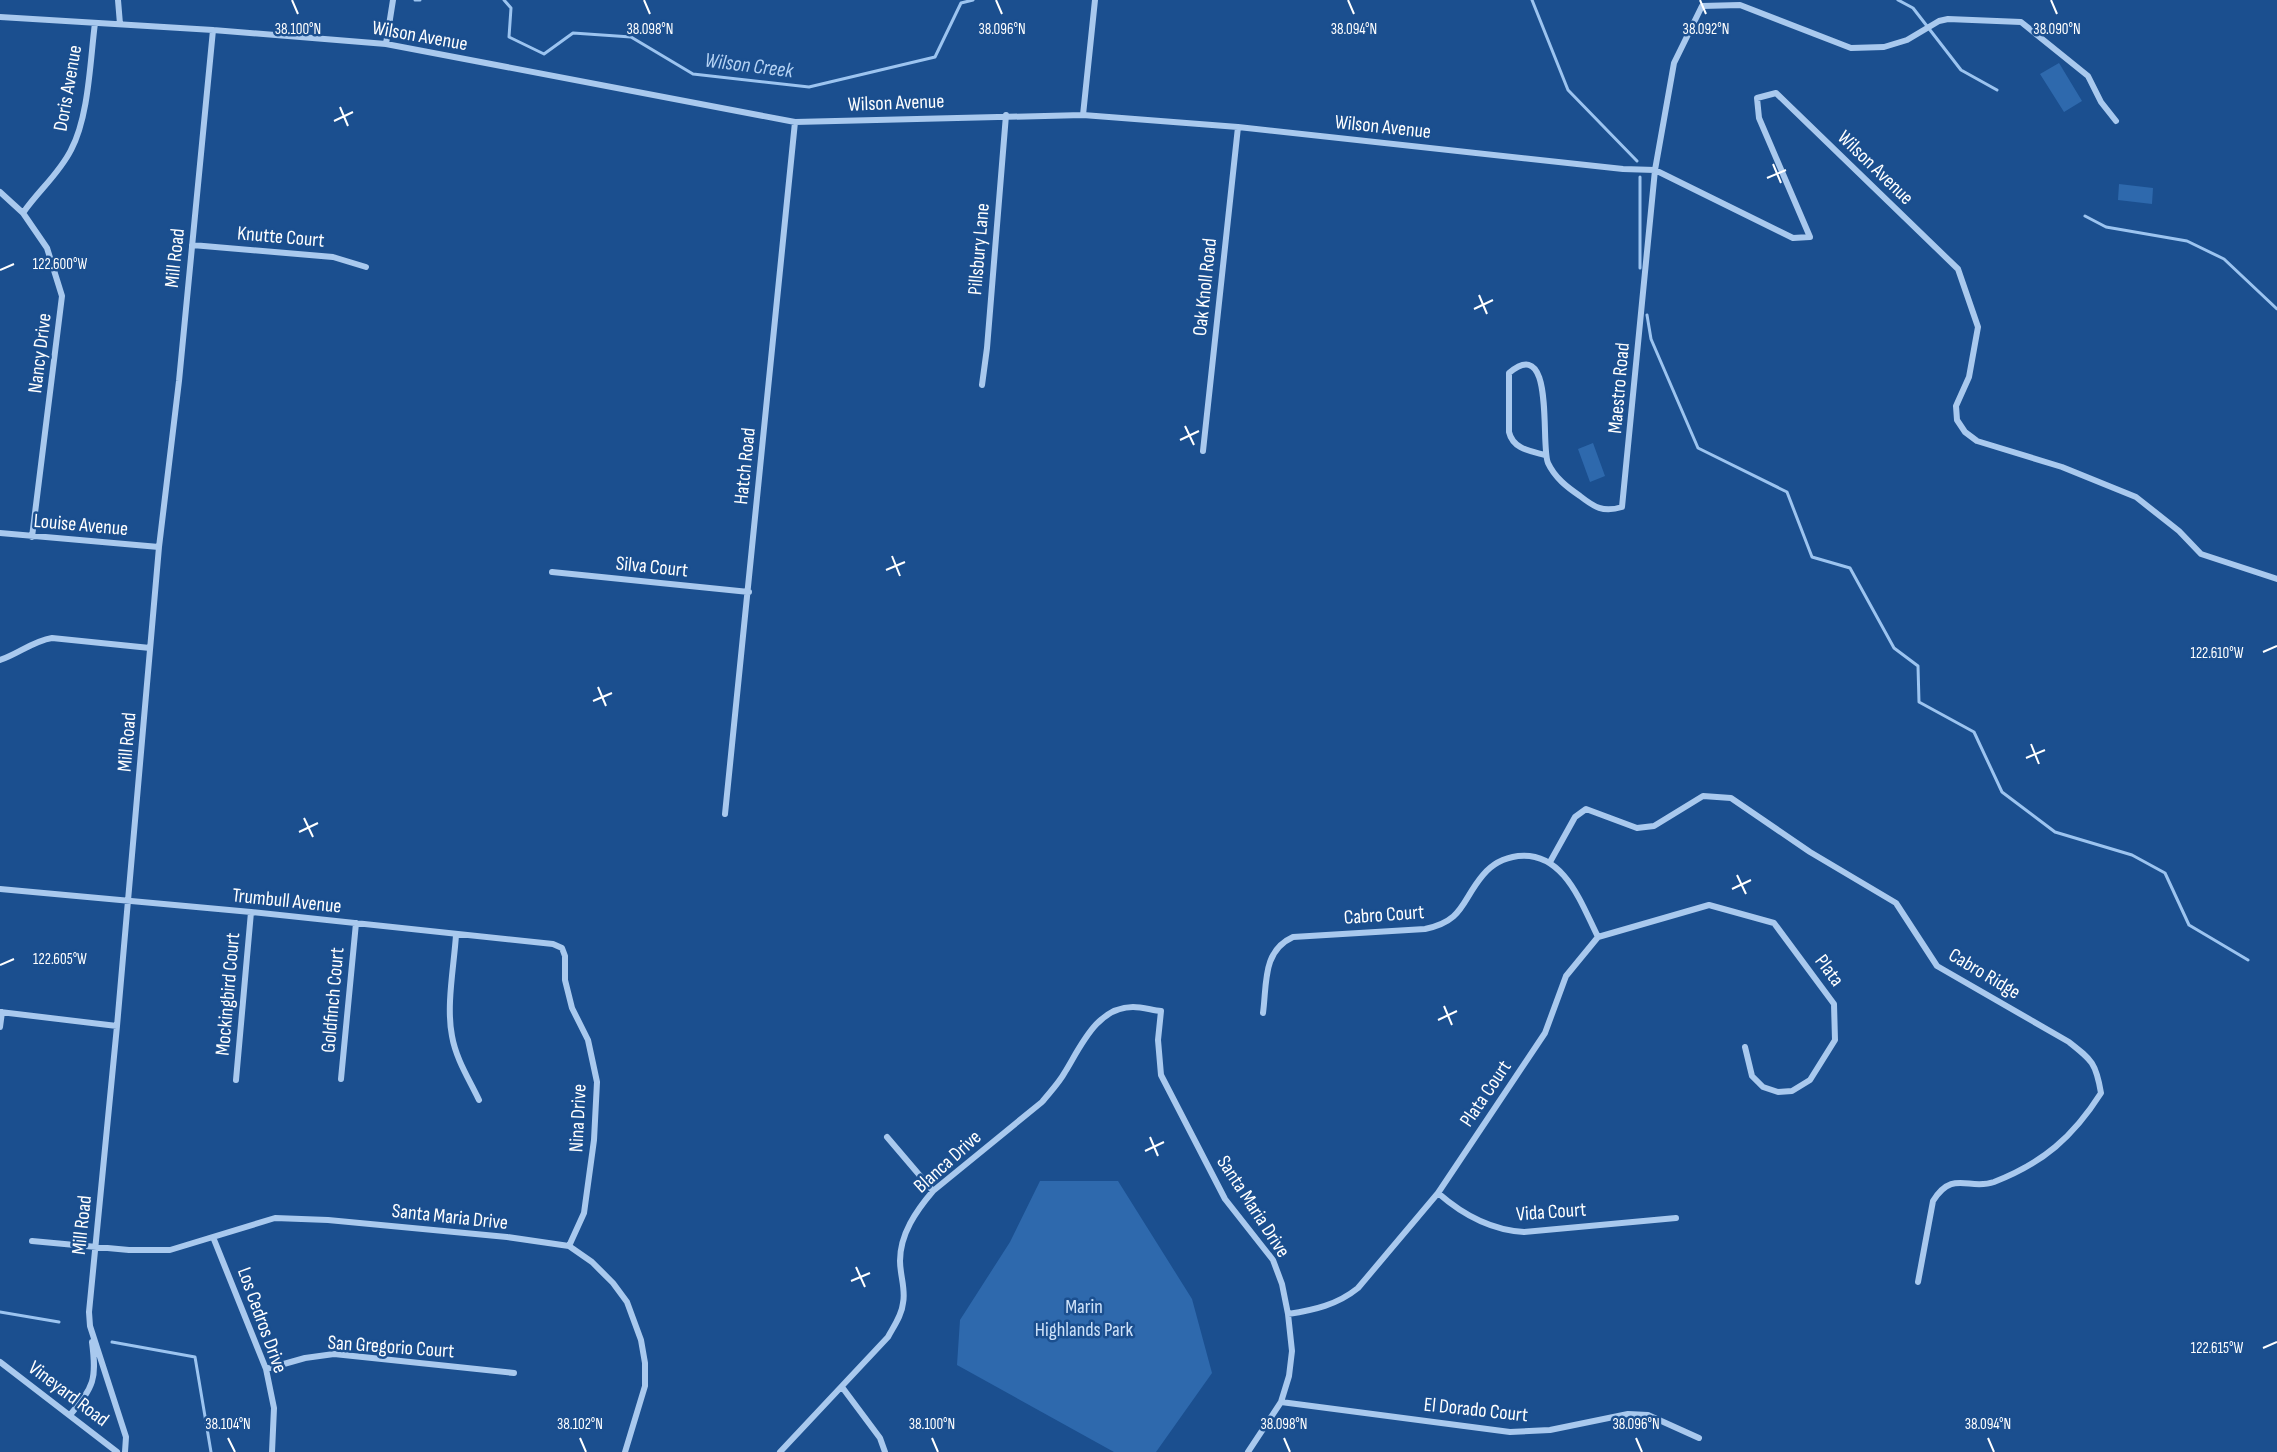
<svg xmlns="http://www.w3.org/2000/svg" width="2277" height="1452" viewBox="0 0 2277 1452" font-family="'Sofia Sans Condensed',sans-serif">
  <rect width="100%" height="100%" fill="#1b4f8f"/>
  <!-- green -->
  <path fill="#2e69ad" d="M2059 63 2082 101 2064 112 2040 74Z
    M2119 184 2153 188 2152 204 2118 200Z
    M1593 443 1605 476 1590 482 1578 449Z
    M1040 1181H1118L1192 1299 1212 1373 1156 1452H1114L957 1365 960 1320 1010 1242Z"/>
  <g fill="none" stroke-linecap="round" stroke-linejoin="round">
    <!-- stream -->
    <path stroke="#9cc4f0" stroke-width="3" d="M415 0H420
      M504 0 511 8 509 37 544 54 573 33 631 37 693 74 809 87 935 57 961 3 973 0
      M1532 0 1568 90 1637 161
      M1898 0 1913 8 1961 70 1997 90
      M2085 216 2106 227 2187 241 2224 259 2277 309
      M1640 268V177
      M1647 315 1651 339 1698 448 1787 492 1812 557 1850 568 1894 648 1918 666 1919 702 1974 732 2002 792 2055 832 2132 855 2165 873 2189 925 2248 960
      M0 1312 59 1322
      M112 1342 195 1357 211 1452"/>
    <!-- minor -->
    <path stroke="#a9c9ee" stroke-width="6" d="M118 0 120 24
      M0 17 213 30 386 44 795 122 1083 115 1238 127 1623 169 1655 170 1793 238 1810 237 1759 118 1757 98 1776 93 1958 269 1978 327 1969 377 1956 406 1957 420 1965 432 1977 441 2062 467 2136 497 2179 531 2201 554 2277 579
      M386 44 393 0
      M1083 115 1095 0
      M0 192 23 213 47 248 62 296 32 537
      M23 213C38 191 59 174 71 150 89 116 90 61 95 23
      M192 245 333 257 366 267
      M982 385 987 348 1006 115
      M1203 451 1238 127
      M1545 455C1530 451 1513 449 1509 432V373C1556 333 1540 446 1548 463 1555 478 1567 487 1580 496 1594 507 1603 513 1622 507L1655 170 1674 63 1702 6 1740 5 1851 48 1884 47 1907 40 1939 21 1948 19 2021 22 2088 76 2101 102 2116 121
      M0 533 159 547
      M552 572 749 592
      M0 660C18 654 33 641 52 638L150 648
      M725 814 795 122
      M1550 862 1575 817 1586 809 1637 828 1654 826 1703 796 1731 798 1810 852 1896 903 1937 966 2069 1042C2092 1060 2096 1063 2101 1093 2073 1137 2043 1163 1994 1182 1969 1191 1953 1169 1933 1201L1918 1282
      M0 889 251 912 553 944 562 948 565 956V980L572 1008 588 1040 597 1082 594 1140 584 1213 569 1246
      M456 935C454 966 446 1006 452 1036 456 1059 469 1079 479 1100
      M0 1012 117 1026
      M1263 1013C1267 984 1262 951 1293 937L1425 929C1464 921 1461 901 1483 875 1492 864 1503 858 1518 856 1564 851 1581 903 1598 937
      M0 1027 2 1012
      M341 1079 356 923
      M236 1080 251 912
      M887 1137 933 1191
      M1438 1193C1463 1215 1490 1230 1524 1232L1676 1218
      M213 1237 266 1369 274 1408 272 1452
      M32 1241 129 1250H170L275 1218 328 1220 507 1237 569 1246 592 1262 613 1283 627 1302 641 1340 645 1363V1386L625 1452
      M1288 1314C1314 1310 1337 1305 1358 1288L1438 1193 1545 1033 1566 976 1598 937 1709 905 1774 923 1834 1004 1835 1040 1810 1080 1792 1091 1778 1092 1763 1087 1752 1076 1745 1047
      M0 1362 117 1452
      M266 1369 305 1358 334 1354 514 1373
      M842 1387 880 1438 885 1452
      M1281 1402 1510 1432 1550 1430 1628 1414 1648 1415 1699 1438
      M70 1415C94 1386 97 1380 92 1342
      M125 1452 126 1437 90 1326 89 1312 117 1026 159 547 179 381 213 30
      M780 1452 888 1337C894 1326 902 1315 903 1303 906 1290 900 1275 900 1261 900 1234 916 1211 933 1191L1042 1102C1050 1092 1059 1083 1065 1072 1081 1046 1097 1007 1133 1007 1142 1007 1152 1010 1161 1011L1158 1040 1161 1075 1225 1199 1273 1260 1282 1284 1288 1314 1292 1351 1289 1376 1281 1402 1248 1452"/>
  </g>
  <!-- ticks -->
  <path fill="none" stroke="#fff" stroke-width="2" d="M292 0 298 14M644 0 650 14M996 0 1002 14M1348 0 1354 14M1700 0 1706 14M2051 0 2057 14M340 107 348 126M334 121 353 112M1773 164 1781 183M1767 178 1786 170M0 270 14 264M1479 295 1487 314M1474 309 1493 300M1185 426 1194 445M1180 440 1199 431M892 556 900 576M886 570 905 562M2263 652 2277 646M598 687 606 706M593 701 612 693M2031 744 2039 764M2026 758 2045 750M304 818 313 837M299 832 318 823M1737 875 1746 894M1732 889 1751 880M0 965 14 959M1444 1006 1452 1025M1438 1020 1457 1011M1150 1137 1158 1156M1145 1151 1164 1142M856 1267 865 1287M851 1281 870 1273M2263 1348 2277 1342M228 1438 235 1452M580 1438 586 1452M932 1438 938 1452M1284 1438 1290 1452M1636 1438 1642 1452M1988 1438 1994 1452"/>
  <g text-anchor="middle" stroke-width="5" stroke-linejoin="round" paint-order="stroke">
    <!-- street labels -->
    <g font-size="20" fill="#fff" stroke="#1b4f8f">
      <text transform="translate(420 35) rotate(10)" y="7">Wilson Avenue</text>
      <text transform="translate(67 88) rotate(-80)" y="7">Doris Avenue</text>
      <text transform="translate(896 102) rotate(-2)" y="7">Wilson Avenue</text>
      <text transform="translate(1383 126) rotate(6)" y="7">Wilson Avenue</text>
      <text transform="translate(1876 167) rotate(44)" y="7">Wilson Avenue</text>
      <text transform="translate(281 236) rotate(5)" y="7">Knutte Court</text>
      <text transform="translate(978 249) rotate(-85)" y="7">Pillsbury Lane</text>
      <text transform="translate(174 258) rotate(-84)" y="7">Mill Road</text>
      <text transform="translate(1204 287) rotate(-84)" y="7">Oak Knoll Road</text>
      <text transform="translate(39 353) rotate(-83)" y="7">Nancy Drive</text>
      <text transform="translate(1618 388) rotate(-85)" y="7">Maestro Road</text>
      <text transform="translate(744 466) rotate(-84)" y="7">Hatch Road</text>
      <text transform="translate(81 524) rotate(5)" y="7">Louise Avenue</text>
      <text transform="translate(652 566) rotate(6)" y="7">Silva Court</text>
      <text transform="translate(126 742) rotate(-85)" y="7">Mill Road</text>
      <text transform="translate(287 900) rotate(6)" y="7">Trumbull Avenue</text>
      <text transform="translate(1384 914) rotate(-4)" y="7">Cabro Court</text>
      <text transform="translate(1830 970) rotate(53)" y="7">Plata</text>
      <text transform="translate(1985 973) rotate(31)" y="7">Cabro Ridge</text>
      <text transform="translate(227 994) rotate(-85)" y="7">Mockingbird Court</text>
      <text transform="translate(332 1000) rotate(-85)" y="7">Goldfinch Court</text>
      <text transform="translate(1485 1093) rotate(-56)" y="7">Plata Court</text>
      <text transform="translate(577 1118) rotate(-87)" y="7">Nina Drive</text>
      <text transform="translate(947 1161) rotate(-42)" y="7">Blanca Drive</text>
      <text transform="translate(1254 1206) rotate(57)" y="7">Santa Maria Drive</text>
      <text transform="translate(1551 1211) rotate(-4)" y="7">Vida Court</text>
      <text transform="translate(450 1216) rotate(6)" y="7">Santa Maria Drive</text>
      <text transform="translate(81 1225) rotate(-84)" y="7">Mill Road</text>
      <text transform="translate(263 1320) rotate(70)" y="7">Los Cedros Drive</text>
      <text transform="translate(391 1346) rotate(4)" y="7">San Gregorio Court</text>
      <text transform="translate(69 1393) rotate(37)" y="7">Vineyard Road</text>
      <text transform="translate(1476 1409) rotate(6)" y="7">El Dorado Court</text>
    </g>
    <!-- park labels -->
    <g font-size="20" fill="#cfe3fa" stroke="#1b4f8f">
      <text x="1084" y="1313">Marin<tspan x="1084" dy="23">Highlands Park</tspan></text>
    </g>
    <!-- water labels -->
    <g font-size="21" font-style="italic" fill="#b5d3f5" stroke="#1b4f8f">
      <text transform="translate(749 65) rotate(7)" y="7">Wilson Creek</text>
    </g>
  </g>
  <g font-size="15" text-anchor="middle" fill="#fff" stroke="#1b4f8f" stroke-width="5" stroke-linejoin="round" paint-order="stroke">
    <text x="298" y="34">38.100°N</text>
    <text x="650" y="34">38.098°N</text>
    <text x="1002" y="34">38.096°N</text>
    <text x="1354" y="34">38.094°N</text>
    <text x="1706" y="34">38.092°N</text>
    <text x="2057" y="34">38.090°N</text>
    <text x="60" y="269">122.600°W</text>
    <text x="2217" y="658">122.610°W</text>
    <text x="60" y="964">122.605°W</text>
    <text x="2217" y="1353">122.615°W</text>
    <text x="228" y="1429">38.104°N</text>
    <text x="580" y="1429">38.102°N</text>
    <text x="932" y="1429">38.100°N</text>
    <text x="1284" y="1429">38.098°N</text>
    <text x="1636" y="1429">38.096°N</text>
    <text x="1988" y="1429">38.094°N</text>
  </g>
</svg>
